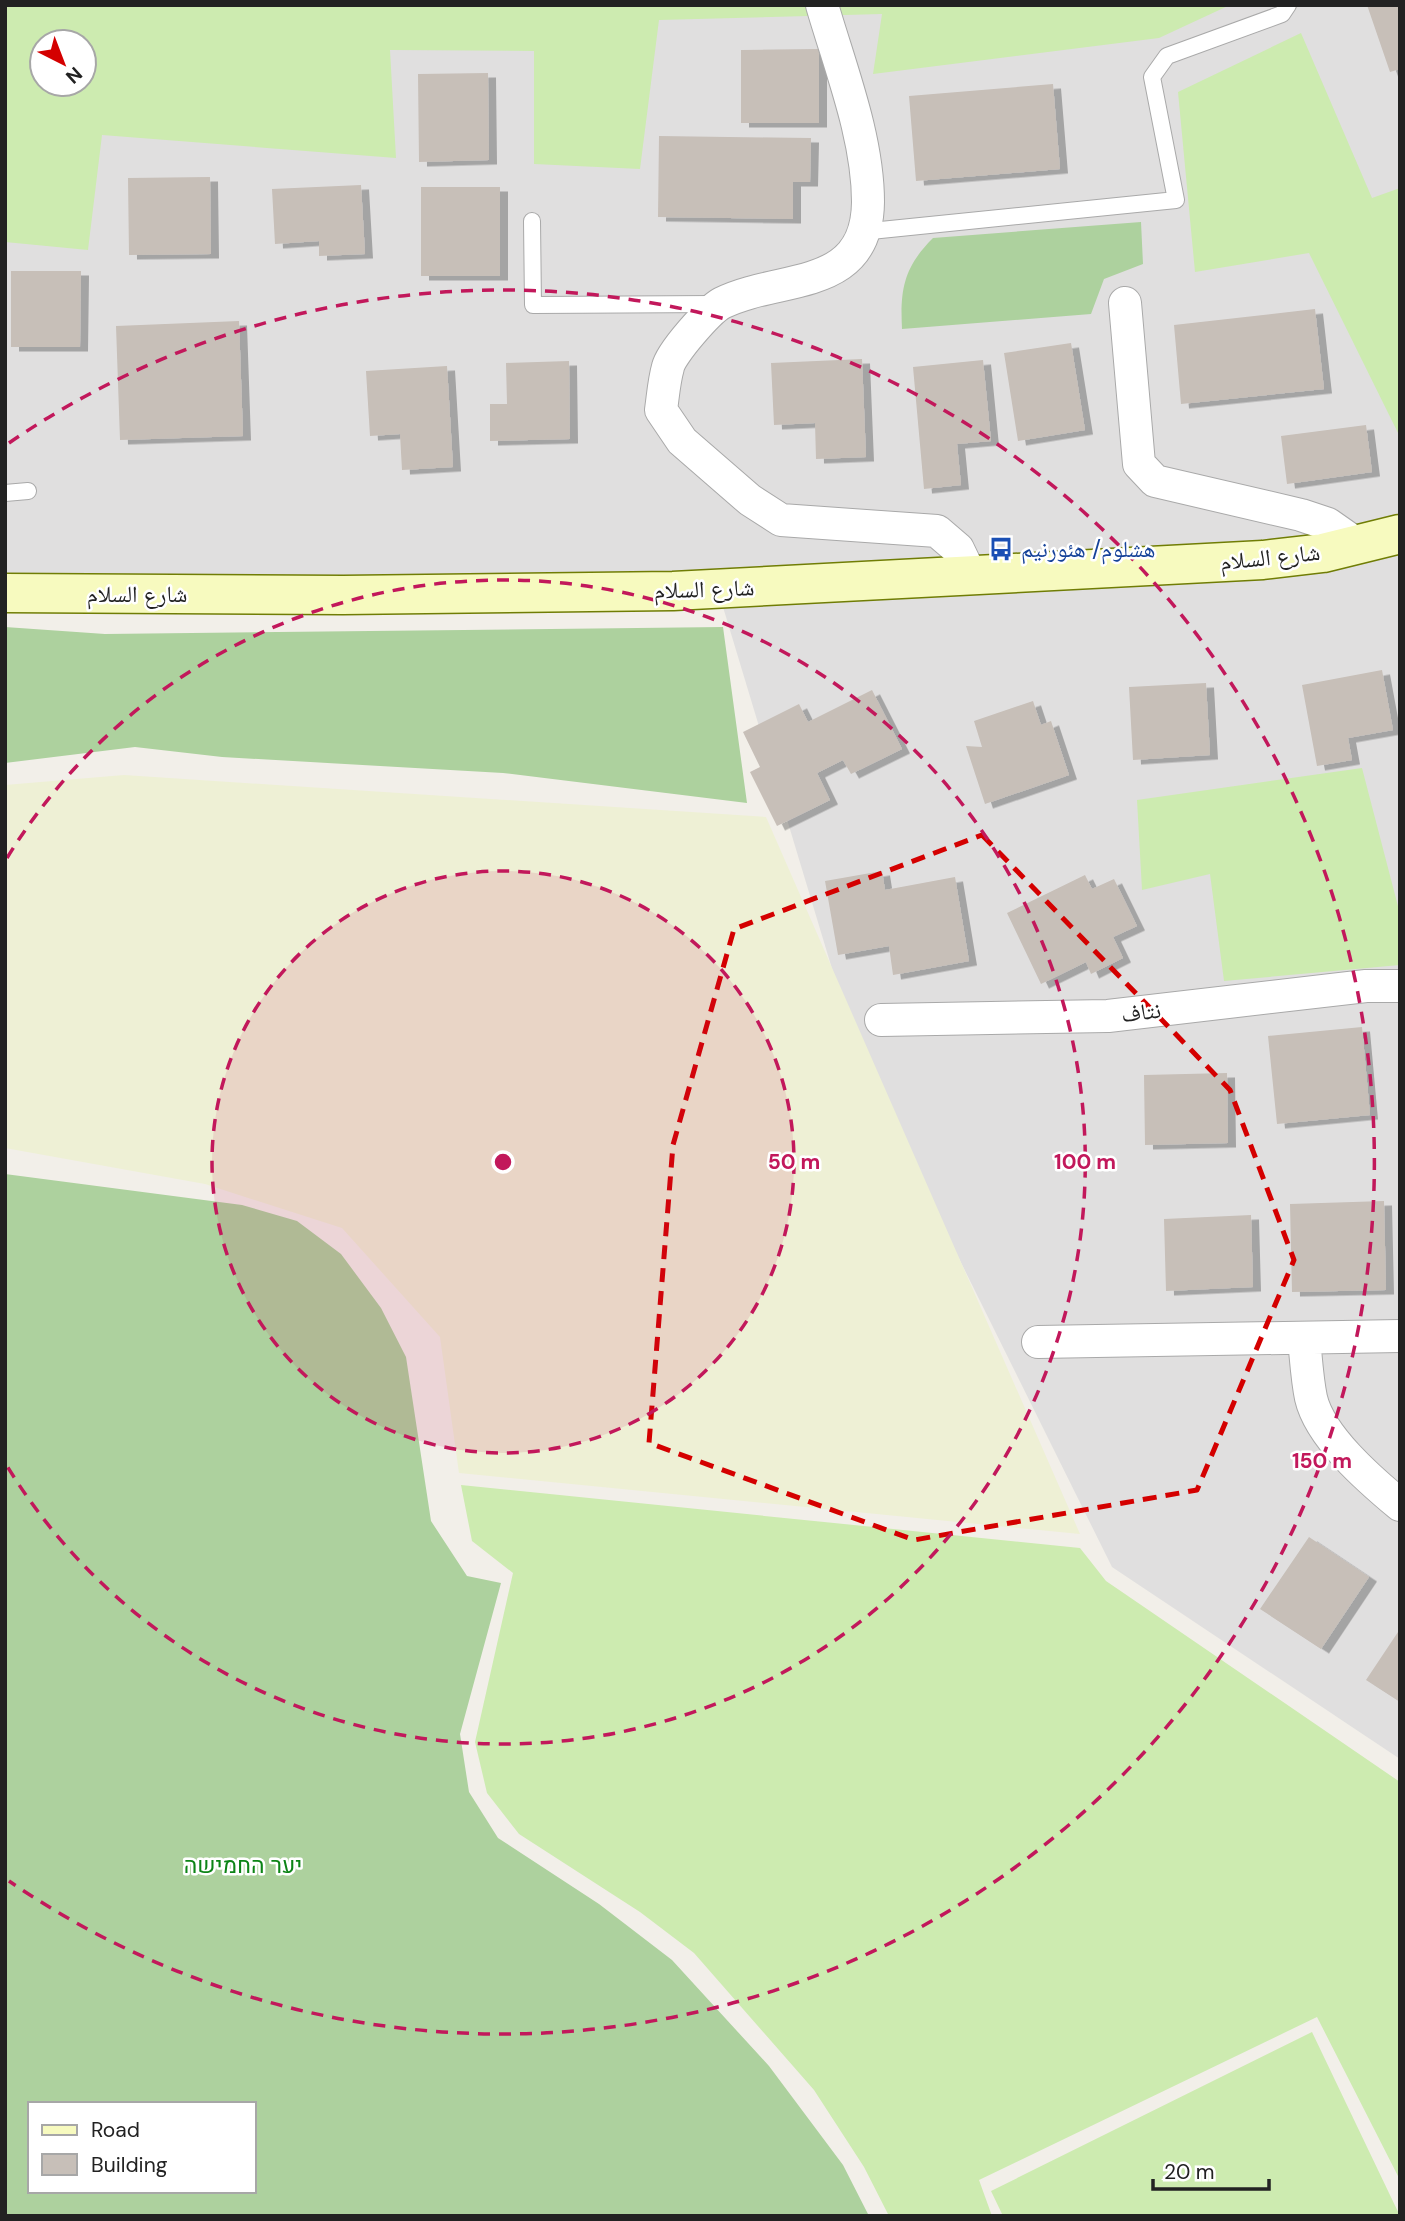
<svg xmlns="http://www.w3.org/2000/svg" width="1405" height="2221" viewBox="0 0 1405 2221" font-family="'DM Sans','Noto Naskh Arabic',Heebo,sans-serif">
  <defs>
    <filter id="shadow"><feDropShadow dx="8" dy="4.5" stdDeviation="0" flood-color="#0004"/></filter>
  </defs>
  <rect width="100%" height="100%" fill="#f2efe9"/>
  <!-- residential -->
  <path fill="#e0dfdf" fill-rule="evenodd" d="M5 5H1400V1759L1112 1567 858 1055 723 607 5 608ZM42 42H84V84H42Z"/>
  <!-- farmland -->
  <path fill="#eef0d5" d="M124 775 766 817 1080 1534 459 1473 440 1337 342 1228 205 1184 5 1148V785Z"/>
  <!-- grass -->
  <path fill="#cdebb0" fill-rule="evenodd" d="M5 5H1230L1159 38 873 74 882 14 659 20 640 169 534 164V51L390 50 396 158 102 135 88 250 5 242ZM42 42H84V84H42Z
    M1301 33 1372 198 1400 188V437L1309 253 1195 272 1178 92Z
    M1362 768 1400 914V965L1224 981 1210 874 1142 890 1137 800Z
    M461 1485 1080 1548 1106 1581 1400 1782V2180L1317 2017 979 2180 992 2216H889L864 2167 814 2090 694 1953 640 1912 519 1834 487 1793 475 1742 513 1573 472 1541Z
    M1312 2032 1400 2216H1003L991 2191Z"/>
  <!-- forest -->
  <path fill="#add19e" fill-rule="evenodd" d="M1141 222 1143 264 1104 279 1091 314 902 329C900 289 904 267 933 238Z
    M5 627 105 634 723 627 747 803 503 773 222 757 135 747 5 763Z
    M5 1174 242 1205 297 1221 341 1254 381 1308 406 1357 431 1521 467 1576 501 1583 460 1734 469 1792 498 1838 599 1904 672 1960 769 2066 843 2165 869 2216H5ZM30 2104H254V2191H30Z"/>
  <!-- building -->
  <path fill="#c7bfb8" filter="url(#shadow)" d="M1367 5H1400V69L1390 72Z
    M819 49V123H741V50Z
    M488 73 489 160 419 162 418 74Z
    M1053 84 1060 169 916 181 909 96Z
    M659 136 811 138 810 182H793V219L658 217Z
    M210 177 211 254 129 255 128 178Z
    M361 185 365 254 319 256V241L275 244 272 189Z
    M421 187H500V276H421Z
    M11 271H81L80 347H11Z
    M1315 309 1324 389 1181 404 1174 325Z
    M239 321 243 436 120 440 116 326Z
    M1071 343 1085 430 1018 441 1004 353Z
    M862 359 866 457 816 459 815 423 774 425 771 363Z
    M983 360 991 441 957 444 961 485 924 489 913 367Z
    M569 361 570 439 490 441V404H507L506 363Z
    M447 366 453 467 402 470 400 434 370 436 366 371Z
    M1366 425 1372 472 1287 484 1281 436Z
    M1382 670 1393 730 1348 738 1352 760 1317 766 1302 685Z
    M1206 683 1210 755 1133 760 1129 687Z
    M872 690 902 749 851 774 843 760 817 773 830 800 777 826 750 772 760 767 743 732 799 704 808 722Z
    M1033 701 1041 725 1051 721 1069 775 985 804 966 746 982 747 974 721Z
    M882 871 885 890 955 877 969 961 893 975 889 946 838 955 825 881Z
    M1085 875 1092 889 1114 879 1137 926 1113 937 1123 958 1091 974 1086 962 1041 984 1007 913Z
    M1362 1027 1370 1115 1277 1124 1268 1036Z
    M1227 1073 1228 1143 1145 1145 1144 1075Z
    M1384 1201 1386 1290 1292 1292 1290 1204Z
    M1251 1215 1253 1287 1166 1291 1164 1219Z
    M1309 1537 1369 1577 1321 1649 1260 1609Z
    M1400 1629V1702L1366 1680Z"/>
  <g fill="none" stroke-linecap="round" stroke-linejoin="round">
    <!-- lane casing -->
    <g stroke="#a9a9a9" stroke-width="18">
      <path id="lane" d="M532 221 533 305 716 304
        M861 232 1176 200 1152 77 1167 56 1282 14 1288 5
        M5 493 28 491"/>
    </g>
    <!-- street casing -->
    <g stroke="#a9a9a9" stroke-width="34">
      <path id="street" d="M822 5C840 67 868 137 868 202 867 293 781 274 722 303 709 310 671 353 668 367 664 381 663 396 661 410L682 441 750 500 781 520 937 531 958 549 971 576
        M1125 303 1139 464 1155 481 1301 515 1328 524 1358 545
        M881 1020 1108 1016 1366 986H1400
        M1304 1339C1306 1358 1307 1379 1311 1398 1320 1437 1370 1480 1400 1505
        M1038 1342 1400 1336"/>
    </g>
    <!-- secondary casing -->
    <g stroke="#707d05" stroke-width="41">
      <path id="secondary" d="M5 593 343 595 673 591 1263 560 1323 553 1400 534"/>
    </g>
    <!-- lane -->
    <use href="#lane" stroke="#fff" stroke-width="16"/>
    <!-- street -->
    <use href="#street" stroke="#fff" stroke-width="32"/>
    <!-- secondary -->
    <use href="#secondary" stroke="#f7fabf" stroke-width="38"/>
  </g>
  <!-- marked area -->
  <path fill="none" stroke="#d40000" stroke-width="5" stroke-dasharray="14 9" stroke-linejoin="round" d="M982 835 1230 1090 1294 1260 1197 1490 914 1540 649 1443 673 1145 734 929Z"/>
  <!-- distance rings -->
  <circle cx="503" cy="1162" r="291" fill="#c2185b" fill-opacity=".12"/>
  <g fill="none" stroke="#c2185b" stroke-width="3.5" stroke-dasharray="12 9">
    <circle cx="503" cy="1162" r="291"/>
    <path d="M7 858A582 582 0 1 1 7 1466"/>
    <path d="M9 443A872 872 0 1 1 9 1881"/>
  </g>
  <!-- icons -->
  <defs>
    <g id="bus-bare" transform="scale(1.89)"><path d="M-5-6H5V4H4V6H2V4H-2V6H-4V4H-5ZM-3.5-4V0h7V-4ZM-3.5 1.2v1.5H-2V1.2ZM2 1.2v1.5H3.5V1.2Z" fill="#1a4fb4" stroke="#fff" stroke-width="2.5" paint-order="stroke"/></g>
  </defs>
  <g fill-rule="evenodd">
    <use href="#bus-bare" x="1001" y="549"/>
  </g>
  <g text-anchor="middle" stroke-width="5" stroke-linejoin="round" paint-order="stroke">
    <!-- transit labels -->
    <g font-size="23" fill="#164399" stroke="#fff" text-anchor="start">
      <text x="1021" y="557">هشلوم/ هئورنيم</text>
    </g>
    <!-- street labels -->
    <g font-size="23" fill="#222" stroke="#fff">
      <text transform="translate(1270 557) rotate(-6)" y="8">شارع السلام</text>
      <text transform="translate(704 589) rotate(-2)" y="8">شارع السلام</text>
      <text x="137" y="602">شارع السلام</text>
      <text transform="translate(1141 1012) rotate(-7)" y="8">نتاف</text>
    </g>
    <!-- park labels -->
    <g font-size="23" fill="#0c8416" stroke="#fff">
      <text x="243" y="1873">יער החמישה</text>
    </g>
  </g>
  <circle cx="503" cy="1162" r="10" fill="#c2185b" stroke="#fff" stroke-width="3.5"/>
  <g font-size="21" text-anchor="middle" font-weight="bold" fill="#c2185b" stroke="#fff" stroke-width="5" stroke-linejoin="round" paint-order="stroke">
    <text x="794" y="1169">50 m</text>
    <text x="1085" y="1169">100 m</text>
    <text x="1322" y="1468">150 m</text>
  </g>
  <!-- border -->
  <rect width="1405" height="2221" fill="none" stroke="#222222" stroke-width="14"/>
  <!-- legend -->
  <rect x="28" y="2102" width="228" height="91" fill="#ffffff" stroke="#a7a7a7" stroke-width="2"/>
  <rect x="42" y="2125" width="35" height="10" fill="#f7fabf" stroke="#a7a7a7" stroke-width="2"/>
  <text x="91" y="2137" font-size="21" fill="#222222">Road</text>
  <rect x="42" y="2154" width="35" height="21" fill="#c7bfb8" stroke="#a7a7a7" stroke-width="2"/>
  <text x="91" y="2172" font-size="21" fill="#222222">Building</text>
  <!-- north arrow -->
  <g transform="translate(63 63) rotate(138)"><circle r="33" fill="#ffffff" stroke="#a7a7a7" stroke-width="2"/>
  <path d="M0-5L12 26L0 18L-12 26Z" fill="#d40000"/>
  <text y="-10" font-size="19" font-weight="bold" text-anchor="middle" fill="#222222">N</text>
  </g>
  <!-- scale -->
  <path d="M1153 2179v10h116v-10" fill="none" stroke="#222222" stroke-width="3.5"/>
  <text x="1164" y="2179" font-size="21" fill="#222222" stroke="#ffffff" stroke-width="5" paint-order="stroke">20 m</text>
</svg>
